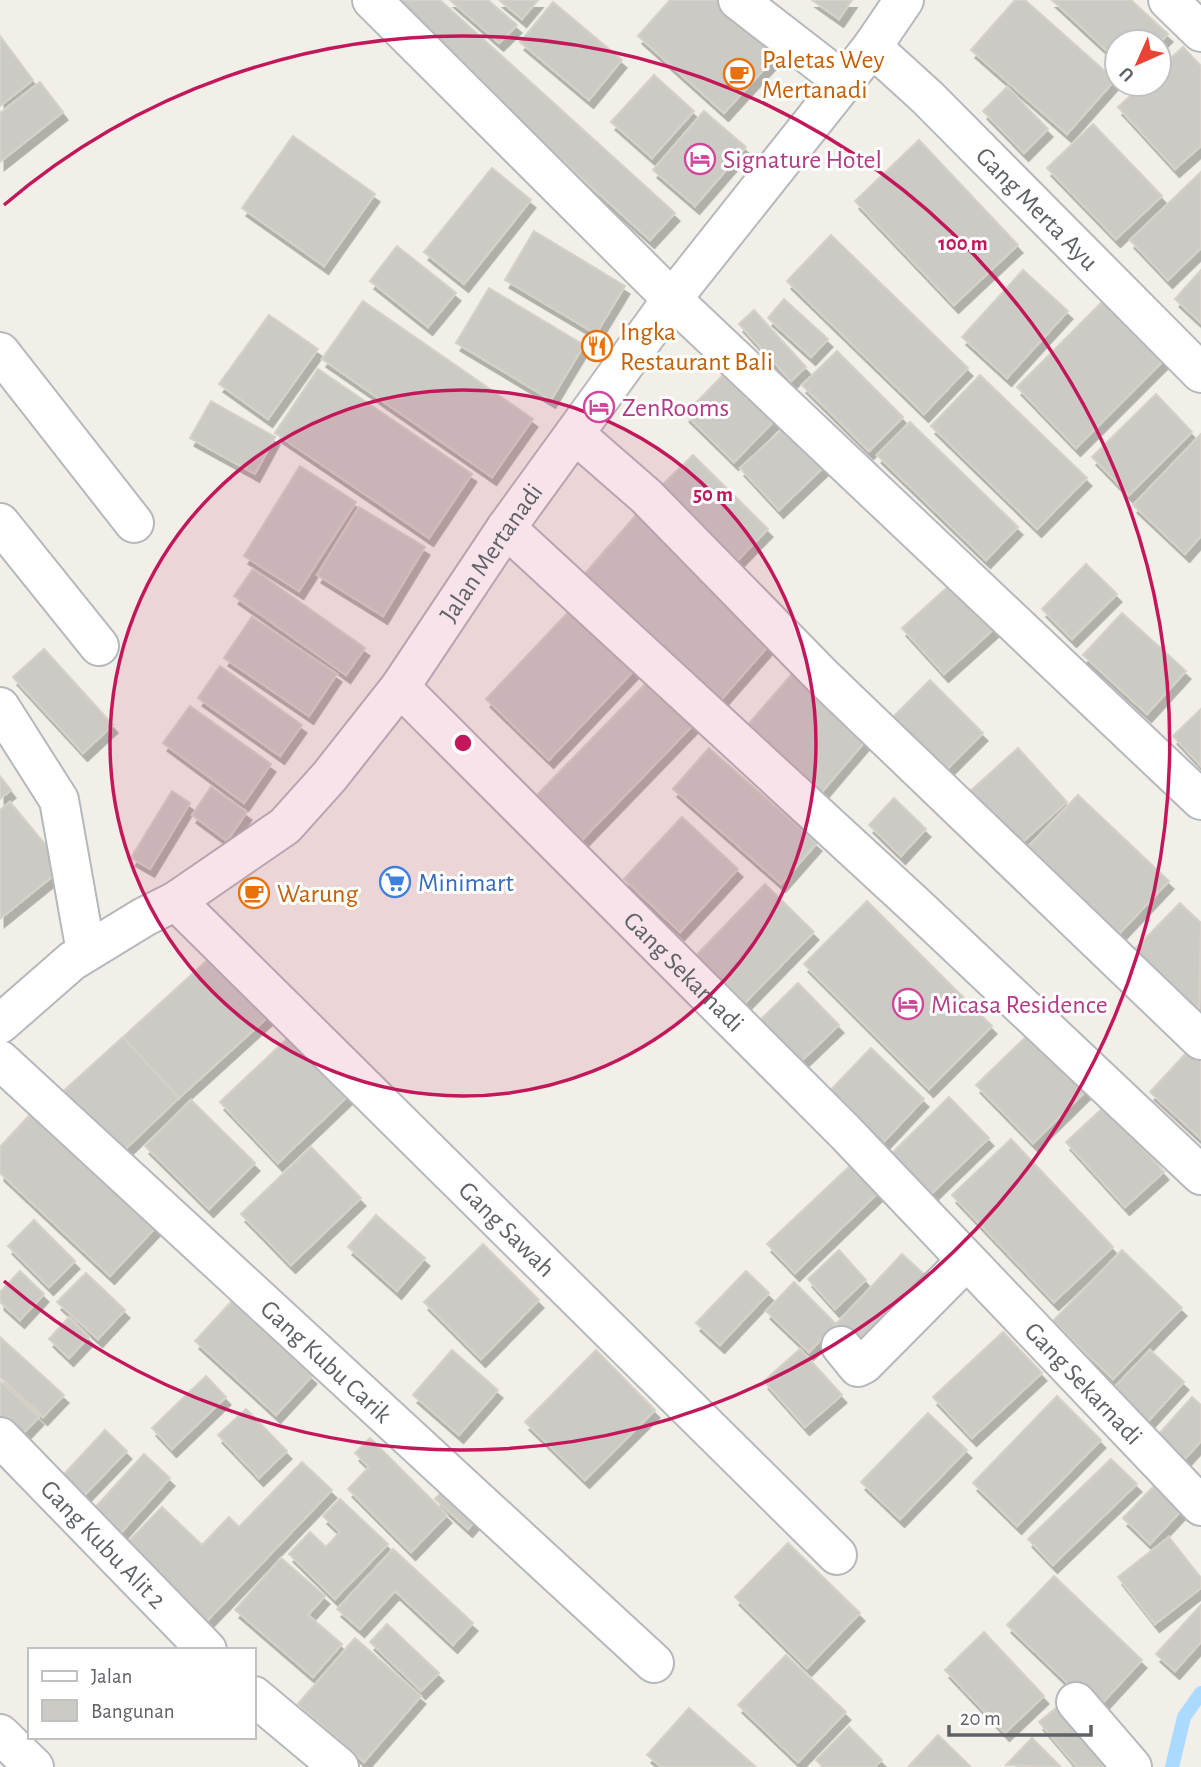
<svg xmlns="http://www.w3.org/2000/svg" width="1201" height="1767" viewBox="0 0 1201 1767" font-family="'Alegreya Sans',sans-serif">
  <defs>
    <filter id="shadow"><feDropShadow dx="4.5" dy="8" stdDeviation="0" flood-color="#0004"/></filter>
  </defs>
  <rect width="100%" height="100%" fill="#f1efe8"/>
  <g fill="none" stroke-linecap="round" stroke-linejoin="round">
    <!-- stream -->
    <path stroke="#aadaff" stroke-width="14" d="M1172 1767 1184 1717 1201 1693"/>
  </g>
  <!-- building -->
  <path fill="#cccac5" stroke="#d6d1c6" stroke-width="2" filter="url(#shadow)" d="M385 0H440L675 213 650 240Z
    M450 0H488L517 25 499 43Z
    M499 0H538L522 19Z
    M670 0H720L779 53 724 113 638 36Z
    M812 0H852L839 19Z
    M1015 0H1025L1115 80 1067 134 971 50Z
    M1052 0H1131L1168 34 1159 43 1117 42V60Z
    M553 2 622 60 589 100 520 42Z
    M0 36 33 80 0 106Z
    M1183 47 1201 66V146L1175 169 1118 107 1143 84H1159V69Z
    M654 75 694 111 652 158 611 122Z
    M40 82 63 112 0 162V113Z
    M1007 87 1048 129 1024 153 983 111Z
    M704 111 746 147 695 206 653 170Z
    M1093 124 1162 196 1116 239 1047 168Z
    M293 136 375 194 324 266 242 208Z
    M919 140 1018 245 954 305 855 201Z
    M492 168 531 200 464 284 424 252Z
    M1201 172V248L1168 280 1130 240Z
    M534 231 625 286 596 334 505 280Z
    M831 235 968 368 924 414 787 281Z
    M397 246 456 293 428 327 370 281Z
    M1023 270 1068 311 1007 378 962 337Z
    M1201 270V323L1175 299Z
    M489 288 584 345 551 400 456 343Z
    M1113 291 1173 351 1076 448 1017 387Z
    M784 299 828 339 811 357 768 318Z
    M363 301 533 419 492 477 322 359Z
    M754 310 806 367 791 381 739 324Z
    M269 315 318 349 268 419 219 384Z
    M837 351 903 417 869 451 802 385Z
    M318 369 472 474 429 538 275 433Z
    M726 372 775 420 734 462 685 414Z
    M980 375 1087 478 1037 529 931 426Z
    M1156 394 1192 432 1129 495 1092 457Z
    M211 401 275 437 255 474 190 438Z
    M910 422 1018 527 986 560 877 455Z
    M788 424 826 465 779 510 740 468Z
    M1201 434V536L1185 554 1133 505Z
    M693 455 768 529 735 563 659 488Z
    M300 466 356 502 299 591 244 556Z
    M359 507 425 547 383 616 317 575Z
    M637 514 776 637 713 709 574 586Z
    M1086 564 1117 594 1072 639 1042 609Z
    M253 569 365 648 346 675 234 596Z
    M951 584 994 629 944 674 902 628Z
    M576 604 640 664 549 760 486 699Z
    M1122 613 1186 671 1147 714 1083 655Z
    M252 617 337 674 309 716 224 658Z
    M44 649 113 725 83 753 13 677Z
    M220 666 302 725 280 756 198 698Z
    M792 674 867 739 816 799 740 734Z
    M653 676 698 720 579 843 533 799Z
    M930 680 983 733 944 772 891 719Z
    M190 706 271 764 244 803 163 743Z
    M1201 709V766L1173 736Z
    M709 748 817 843 781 884 673 789Z
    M1018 748 1067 802 1018 846 969 792Z
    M0 776 11 790 0 799Z
    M211 787 247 812 227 841 192 815Z
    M172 791 190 803 150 869 131 858Z
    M1078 795 1169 881 1115 938 1023 852Z
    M894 798 926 829 901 856 869 825Z
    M10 802 64 867 0 919V810Z
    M682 817 738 869 680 932 624 879Z
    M765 884 814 932 737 1011 688 964Z
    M867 901 992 1026 929 1089 804 964Z
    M1180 903 1201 923 1199 1012 1135 949Z
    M213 955 269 1016 179 1098 123 1037Z
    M798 983 839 1025 792 1070 752 1028Z
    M1032 1031 1088 1089 1033 1143 976 1085Z
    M292 1034 350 1094 278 1163 220 1102Z
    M123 1037 179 1098 118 1156 60 1094Z
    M871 1048 924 1099 878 1148 824 1097Z
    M1190 1049 1201 1059V1139L1150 1092Z
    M949 1097 989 1138 929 1196 889 1156Z
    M191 1100 255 1163 209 1209 145 1146Z
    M1105 1106 1164 1172 1125 1207 1066 1142Z
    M36 1108 159 1224 110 1276 0 1173V1147Z
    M1011 1139 1113 1247 1054 1302 952 1195Z
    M311 1147 361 1198 291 1265 241 1214Z
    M852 1164 879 1192 795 1273 767 1244Z
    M376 1215 425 1258 397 1291 348 1247Z
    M34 1220 75 1261 49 1287 8 1246Z
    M483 1244 539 1300 481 1359 424 1302Z
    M839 1250 866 1280 835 1309 808 1279Z
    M1122 1250 1182 1308 1113 1379 1053 1321Z
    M902 1254 935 1284 869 1355 836 1324Z
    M20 1271 44 1294 20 1320 0 1302V1292Z
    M746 1271 769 1293 720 1345 696 1323Z
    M86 1273 125 1310 98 1339 57 1302Z
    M794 1282 836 1324 809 1352 766 1311Z
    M232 1301 312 1376 276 1415 195 1341Z
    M69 1317 89 1337 69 1358 49 1339Z
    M1003 1332 1042 1373 972 1438 933 1397Z
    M0 1337 64 1395 43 1417 0 1377Z
    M800 1349 842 1395 805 1427 764 1381Z
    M452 1350 498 1390 459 1435 413 1395Z
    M596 1350 655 1410 585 1480 525 1422Z
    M1150 1350 1184 1382 1141 1429 1106 1396Z
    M206 1376 226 1397 172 1449 152 1428Z
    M0 1381 39 1417 15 1442 0 1428Z
    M1057 1396 1101 1440 1017 1526 973 1483Z
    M1192 1397 1201 1405V1441L1184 1460 1158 1435Z
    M246 1409 287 1451 259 1478 218 1435Z
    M928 1413 967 1450 900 1519 861 1482Z
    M105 1430 127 1451 74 1506 53 1486Z
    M370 1438 447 1515 411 1552 348 1489 369 1467 355 1453Z
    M144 1454 170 1478 117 1537 91 1512Z
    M1111 1459 1137 1484 1053 1565 1028 1539Z
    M302 1462 332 1490 203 1625 122 1548 162 1507 202 1545 229 1517 239 1527Z
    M449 1484 481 1514 468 1529 435 1499Z
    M1154 1486 1181 1511 1150 1544 1123 1518Z
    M340 1499 388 1544 335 1599 289 1554 310 1532 326 1547 340 1532 323 1516Z
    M1169 1537 1201 1578V1588L1155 1624 1118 1577Z
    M788 1543 860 1613 807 1668 735 1597Z
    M393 1549 473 1623 453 1645 395 1591 360 1629 337 1609Z
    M281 1558 325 1596 308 1615 342 1644 313 1677 235 1610Z
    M1054 1576 1142 1660 1096 1710 1007 1625Z
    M1201 1605V1642L1175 1671 1156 1654Z
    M387 1624 439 1673 421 1691 370 1642Z
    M984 1632 1044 1696 1005 1733 945 1670Z
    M355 1638 421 1696 364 1762 298 1704Z
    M786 1655 846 1712 798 1762 738 1705Z
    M1066 1700 1114 1757 1103 1767H1077L1039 1722Z
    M689 1708 756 1767H661L647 1755Z
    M849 1727 882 1760 874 1767H823L816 1760Z
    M938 1735 971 1767H908Z
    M1032 1738 1061 1767 1006 1765Z"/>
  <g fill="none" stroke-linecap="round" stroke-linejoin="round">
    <!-- minor casing -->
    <g stroke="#b5b8bc" stroke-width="42">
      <g id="minor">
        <path d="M372 0 672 299 1201 800"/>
        <path d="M738 0 844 82"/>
        <path d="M1168 0 1201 32"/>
        <path id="s1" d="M872 47 928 98 1201 373"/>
        <path d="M0 352 134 523"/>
        <path d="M576 435 646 496 823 677 1201 1040"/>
        <path d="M0 523 99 646"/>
        <path d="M506 528 917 907 1201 1175"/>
        <path id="s2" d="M400 687 845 1132 1201 1506"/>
        <path d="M0 707 59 800 86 952"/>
        <path id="s3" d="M176 901 837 1555"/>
        <path id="s4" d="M0 1024 72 961 144 917 176 901 285 826 329 777 400 687 506 528 672 299 872 47 904 0"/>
        <path id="s5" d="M0 1060 654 1663"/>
        <path d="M841 1346 858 1367 864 1364 966 1261"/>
        <path id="s6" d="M0 1437 207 1650"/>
        <path d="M254 1696 339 1767"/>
        <path d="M1076 1702 1132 1767"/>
        <path d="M0 1734 34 1767"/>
      </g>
    </g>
    <!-- minor -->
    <use href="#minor" stroke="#fff" stroke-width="38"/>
  </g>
  <!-- distance rings -->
  <circle cx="463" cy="743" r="353" fill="#c2185b" fill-opacity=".12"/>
  <g fill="none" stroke="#c2185b" stroke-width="3.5">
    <circle cx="463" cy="743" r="353"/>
    <path d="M4 205A707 707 0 1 1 4 1281"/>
  </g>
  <!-- icons -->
  <defs>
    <g id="cafe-ring" transform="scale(1.575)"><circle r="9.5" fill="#fff" stroke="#e8710a" stroke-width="1.5"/><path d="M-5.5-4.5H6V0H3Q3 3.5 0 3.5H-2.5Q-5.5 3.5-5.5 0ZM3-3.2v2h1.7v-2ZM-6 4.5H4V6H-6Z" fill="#e8710a"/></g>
    <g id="hotel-ring" transform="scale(1.575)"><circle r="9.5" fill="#fff" stroke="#d1479c" stroke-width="1.5"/><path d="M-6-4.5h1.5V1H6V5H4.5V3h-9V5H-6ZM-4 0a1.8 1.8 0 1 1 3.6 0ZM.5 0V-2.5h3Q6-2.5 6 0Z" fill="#d1479c"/></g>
    <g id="restaurant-ring" transform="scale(1.575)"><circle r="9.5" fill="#fff" stroke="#e8710a" stroke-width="1.5"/><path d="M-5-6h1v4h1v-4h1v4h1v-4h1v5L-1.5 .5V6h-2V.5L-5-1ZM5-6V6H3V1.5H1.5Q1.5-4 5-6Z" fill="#e8710a"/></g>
    <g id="supermarket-ring" transform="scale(1.575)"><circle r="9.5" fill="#fff" stroke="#3f7fe0" stroke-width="1.5"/><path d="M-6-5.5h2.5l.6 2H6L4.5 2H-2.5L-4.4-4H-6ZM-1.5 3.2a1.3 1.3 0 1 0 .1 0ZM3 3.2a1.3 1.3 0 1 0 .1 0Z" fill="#3f7fe0"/></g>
  </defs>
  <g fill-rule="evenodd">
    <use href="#cafe-ring" x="739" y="74"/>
    <use href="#hotel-ring" x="700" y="159"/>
    <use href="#restaurant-ring" x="597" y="346"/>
    <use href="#hotel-ring" x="599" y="407"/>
    <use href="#supermarket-ring" x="395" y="882"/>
    <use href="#cafe-ring" x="254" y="893"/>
    <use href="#hotel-ring" x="908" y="1004"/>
  </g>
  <g text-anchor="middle" stroke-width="6" stroke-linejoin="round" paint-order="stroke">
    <!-- food labels -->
    <g font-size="26" fill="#c56008" stroke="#fff" text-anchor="start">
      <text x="762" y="68">Paletas Wey<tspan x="762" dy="30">Mertanadi</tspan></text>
      <text x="620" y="340">Ingka<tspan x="620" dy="30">Restaurant Bali</tspan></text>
      <text x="277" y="902">Warung</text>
    </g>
    <!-- hotel labels -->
    <g font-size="26" fill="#b23c85" stroke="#fff" text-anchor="start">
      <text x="723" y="168">Signature Hotel</text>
      <text x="622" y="416">ZenRooms</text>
      <text x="931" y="1013">Micasa Residence</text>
    </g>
    <!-- street labels -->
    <g font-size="26" fill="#5f6368" stroke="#fff">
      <text dy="9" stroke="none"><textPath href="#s1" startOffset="231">Gang Merta Ayu</textPath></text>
      <text dy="9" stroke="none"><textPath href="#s4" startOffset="691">Jalan Mertanadi</textPath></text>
      <text dy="9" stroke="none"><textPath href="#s2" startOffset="402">Gang Sekarnadi</textPath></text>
      <text dy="9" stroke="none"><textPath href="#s3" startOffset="466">Gang Sawah</textPath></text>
      <text dy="9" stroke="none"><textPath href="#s5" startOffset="444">Gang Kubu Carik</textPath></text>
      <text dy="9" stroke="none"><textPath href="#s2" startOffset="976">Gang Sekarnadi</textPath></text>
      <text dy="9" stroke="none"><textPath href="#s6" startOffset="149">Gang Kubu Alit 2</textPath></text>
    </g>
    <!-- shop labels -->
    <g font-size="26" fill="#366cbe" stroke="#fff" text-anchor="start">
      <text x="418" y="891">Minimart</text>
    </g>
  </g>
  <circle cx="463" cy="743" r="10" fill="#c2185b" stroke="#fff" stroke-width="3.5"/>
  <g font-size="21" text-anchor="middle" font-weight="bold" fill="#c2185b" stroke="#fff" stroke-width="6" stroke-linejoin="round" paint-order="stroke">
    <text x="963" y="250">100 m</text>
    <text x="713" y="501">50 m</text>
  </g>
  <!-- legend -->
  <rect x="28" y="1648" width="228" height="91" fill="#ffffff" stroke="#bfc1c3" stroke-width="2"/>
  <rect x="42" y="1671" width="35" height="10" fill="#ffffff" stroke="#bfc1c3" stroke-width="2"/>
  <text x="91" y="1683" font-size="21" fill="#5f6368">Jalan</text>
  <rect x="42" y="1700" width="35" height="21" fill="#cccac5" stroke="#bfc1c3" stroke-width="2"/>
  <text x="91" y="1718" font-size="21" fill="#5f6368">Bangunan</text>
  <!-- north arrow -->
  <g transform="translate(1138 63) rotate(225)"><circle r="33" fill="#ffffff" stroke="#bfc1c3" stroke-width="2"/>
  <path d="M0-5L12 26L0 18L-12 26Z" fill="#ea4335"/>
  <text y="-10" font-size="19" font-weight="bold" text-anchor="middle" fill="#5f6368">U</text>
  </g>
  <!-- scale -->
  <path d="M949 1725v10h142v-10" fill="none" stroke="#5f6368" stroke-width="3.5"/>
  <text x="960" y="1725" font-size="21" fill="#5f6368" stroke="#ffffff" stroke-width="5" paint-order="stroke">20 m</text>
</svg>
